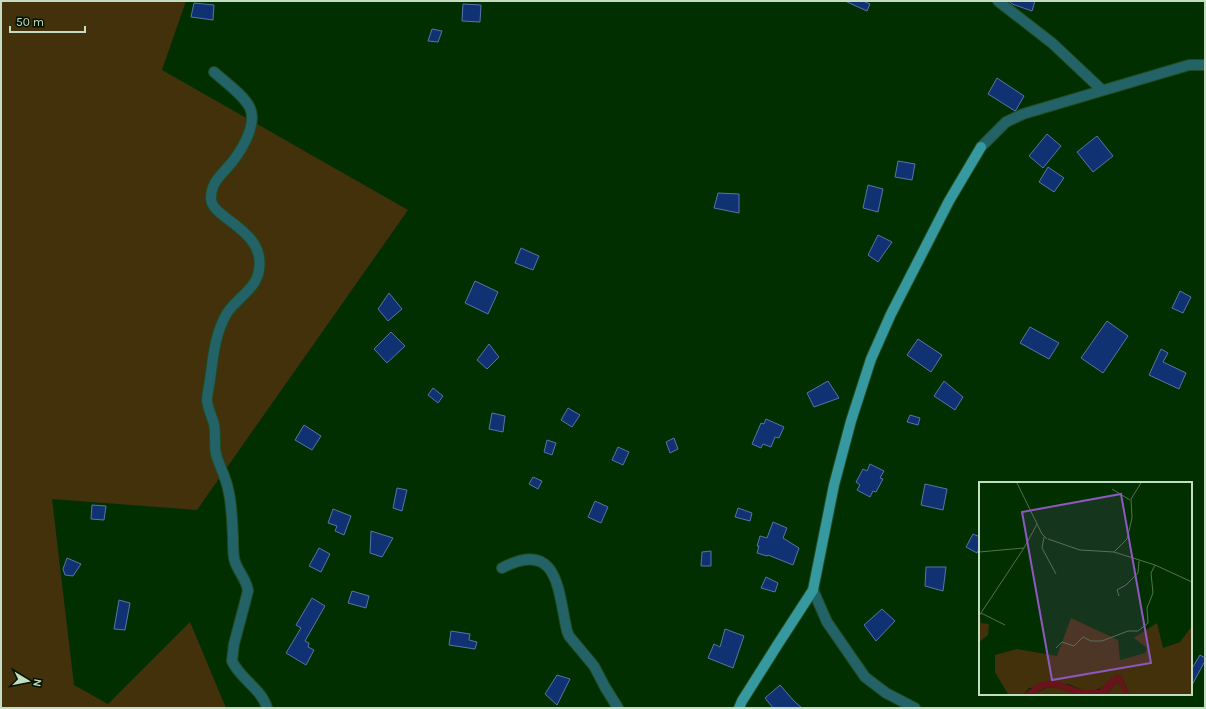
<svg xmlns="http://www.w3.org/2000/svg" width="1206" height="709" viewBox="0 0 1206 709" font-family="Karla,sans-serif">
  <rect width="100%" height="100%" fill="#022f00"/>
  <!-- green -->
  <path fill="#43310c" d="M1 1H186L162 70 408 210 197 510 52 499 74 685 108 704 190 622 226 708H1Z"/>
  <!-- building -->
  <path fill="#113272" stroke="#5774a9" d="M845 1H863L870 4 867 11Z
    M1009 1H1035L1032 11 1012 4Z
    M194 3 214 5 213 20 191 17Z
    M463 4 481 5 480 22 462 21Z
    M432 29 442 31 438 42 428 41Z
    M997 78 1024 96 1016 110 1015 111 988 94Z
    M1047 134 1061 146 1043 168 1029 156Z
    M1097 136 1113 156 1093 172 1077 152Z
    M898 161 915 164 912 180 895 177Z
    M1048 167 1064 178 1054 192 1039 182Z
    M868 185 883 189 878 212 863 208Z
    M718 193 739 194V213L714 208Z
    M878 235 892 242 878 262 868 255Z
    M521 248 539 256 533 270 515 263Z
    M475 281 498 292 488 314 465 303Z
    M1180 291 1191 297 1183 313 1172 308Z
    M389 293 402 309 388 321 378 309Z
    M1107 321 1128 336 1103 373 1081 358Z
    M1030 327 1059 343 1049 359 1020 343Z
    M391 332 405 346 387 363 374 349Z
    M918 339 942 355 931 372 907 355Z
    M489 344 499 357 487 369 477 360Z
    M1161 349 1168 353 1163 362 1186 373 1179 389 1149 375Z
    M828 381 839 398 814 407 807 393Z
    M944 381 963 397 955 410 934 396Z
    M433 388 443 396 438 403 428 395Z
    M568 408 580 415 572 427 561 420Z
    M492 413 505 416 503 432 489 429Z
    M910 415 920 418 918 425 907 422Z
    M766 419 784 427 779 438 775 437 771 447 763 444 761 448 752 444 761 423 764 424Z
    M304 425 321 436 312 450 295 440Z
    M674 438 678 449 670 453 666 442Z
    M547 440 556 443 552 455 544 452Z
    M618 447 629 452 623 465 612 460Z
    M870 464 884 471 880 478 883 479 876 492 873 491 870 497 857 490 860 485 856 482 863 469 867 471Z
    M533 477 542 481 538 489 529 484Z
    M925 484 947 489 943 510 921 505Z
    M397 488 407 490 402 511 393 508Z
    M595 501 608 507 601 523 588 517Z
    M92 505 106 506 104 520 91 519Z
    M738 508 752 513 750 521 735 517Z
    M333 509 351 516 344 535 335 531 337 526 328 523Z
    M773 522 787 528 783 538 799 548 793 565 768 555 767 556 757 553 759 546H757L760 536 767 538Z
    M371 531 393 538 382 557 370 553Z
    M973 534 980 537V547L977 553 966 547Z
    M319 548 330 554 321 572 309 566Z
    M711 551V566H701L702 552Z
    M67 558 81 564 73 576 65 575 63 569Z
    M926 567H946L943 591 925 586Z
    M766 577 778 583 775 592 761 588Z
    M352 591 369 596 366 608 348 603Z
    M312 598 325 606 305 641 309 643 308 647 314 650 306 665 286 653 301 628 296 625Z
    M119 600 130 603 125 630 114 629Z
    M882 609 895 621 876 641 864 625Z
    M725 629 744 636 733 668 708 658 714 644 720 647Z
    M451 631 470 634 469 640 477 642 475 649 449 645Z
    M1200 655 1205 658V661L1191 687V670Z
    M557 675 570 679 557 705 545 694Z
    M780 685 794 701 802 708H773L765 698Z"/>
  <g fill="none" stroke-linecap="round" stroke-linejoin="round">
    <!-- minor casing -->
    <g stroke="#214b1f" stroke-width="12">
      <path id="minor" d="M998 1 1052 43 1102 90
        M214 72C225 82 244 95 250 108 258 126 239 155 227 168 218 178 211 184 211 199 212 219 266 230 259 270 257 288 237 298 227 313 215 333 213 357 210 380 209 387 207 394 207 401 208 409 212 417 214 424 216 434 214 445 216 454 219 466 226 477 228 489 232 504 232 520 233 537 233 544 233 551 234 558 236 570 247 579 248 591L234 644 232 661C240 679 262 689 267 708
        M981 147 1006 122 1023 114 1189 65H1205
        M502 568C559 538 558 592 567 631L569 636 594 666 605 687 618 708
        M813 590 827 622 865 677 886 693 915 708"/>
    </g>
    <!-- major casing -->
    <g stroke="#214b1f" stroke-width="12">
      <path id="major" d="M739 708 742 701 778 644 813 590 834 485 851 421 871 359 891 314 949 201 981 147"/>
    </g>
    <!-- minor -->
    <use href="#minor" stroke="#236266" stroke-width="10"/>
    <!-- major -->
    <use href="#major" stroke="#3699a0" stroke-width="10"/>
  </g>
  <!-- overview -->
  <g transform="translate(979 482)">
    <rect width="213" height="213" fill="#022f00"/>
    <path d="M0 129 2 141 10 142 9 153 0 160ZM92 136 139 158 141 178 166 171 168 166 155 156 178 141 184 166 201 160 213 144V212H150L143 195 137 192 124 205 114 209 104 208 89 202 50 206 45 212H29L16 190V173L38 167 78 174ZM139 200 143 206V212H128ZM74 205 79 206 96 212H55L67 206Z" fill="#43310c"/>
    <path d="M137 192 143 195 150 212H143V206L139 200 128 212H96L74 205 66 206 55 212H45L61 200 74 198 104 208H120Z" fill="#68141b"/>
    <path fill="none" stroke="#50744d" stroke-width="1" d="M38 1 63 52 68 57M133 7 151 18M65 55 63 66 77 92M69 57 101 68 135 70 176 83 213 100M0 70 45 66 58 42M135 70 148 57 153 36 152 17 162 1M140 114 138 108 147 103 159 91 160 79M2 131 26 143M0 134 45 66M77 166 83 160 95 164 104 155 112 159H123L149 149H159L169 141 168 126 174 111 172 91 176 83"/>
    <path fill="#8d58c0" fill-opacity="0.15" stroke="#8d58c0" stroke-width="2" d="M142 12 172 181 73 198 43 30Z"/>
    <rect width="213" height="213" fill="none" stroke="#c4dcc1" stroke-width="2"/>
  </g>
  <!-- border -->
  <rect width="1206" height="709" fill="none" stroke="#c4dcc1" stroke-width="4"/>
  <!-- north arrow -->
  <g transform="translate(28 681) rotate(100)" stroke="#031302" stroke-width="3" paint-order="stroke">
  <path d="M0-3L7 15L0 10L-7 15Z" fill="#c4dcc1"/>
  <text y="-6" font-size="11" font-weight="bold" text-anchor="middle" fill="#c4dcc1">N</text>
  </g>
  <!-- scale -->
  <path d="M10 26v6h75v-6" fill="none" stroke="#c4dcc1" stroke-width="2"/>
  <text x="16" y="26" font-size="12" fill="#c4dcc1" stroke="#031302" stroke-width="3" paint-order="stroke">50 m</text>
</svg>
